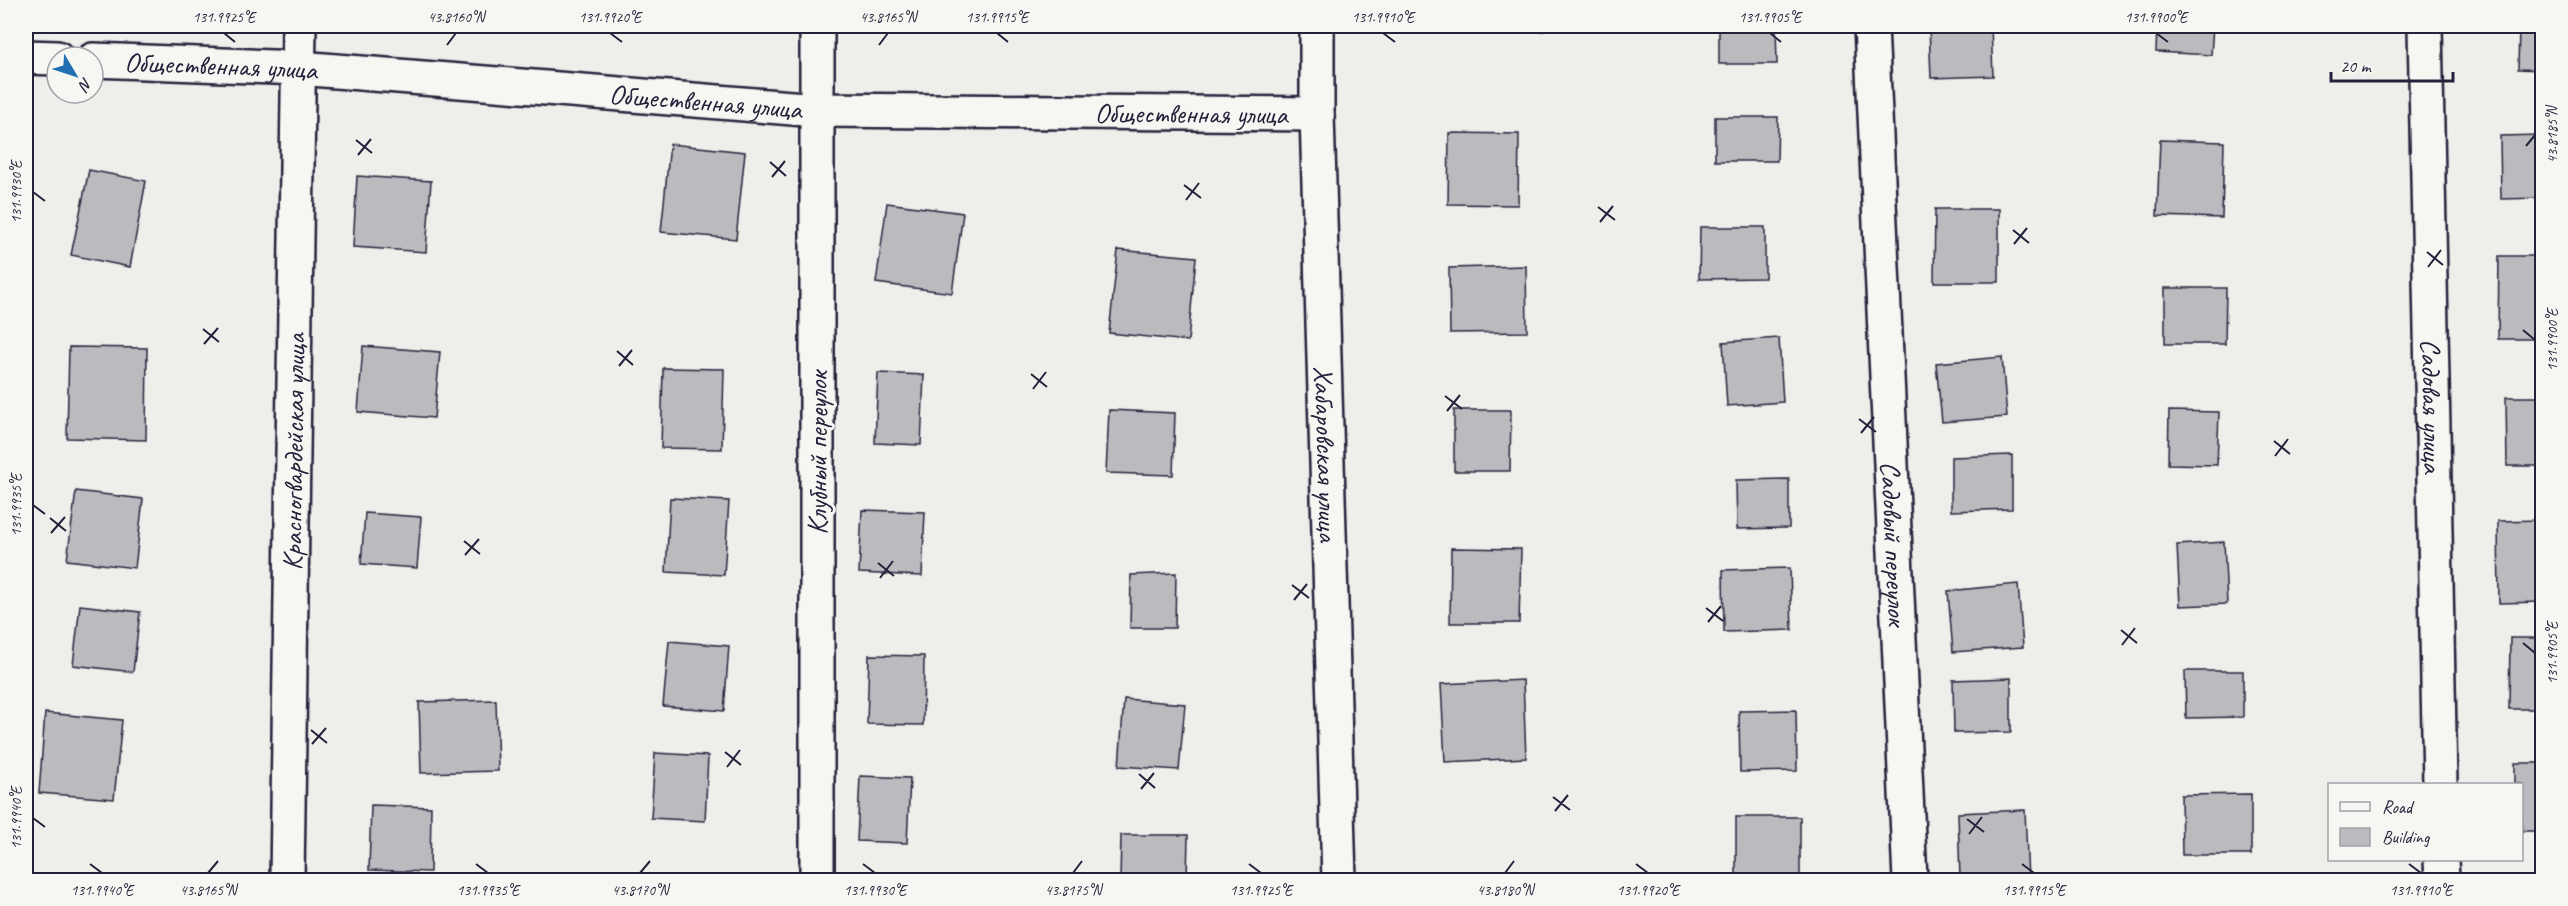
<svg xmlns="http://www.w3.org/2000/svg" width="2568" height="906" viewBox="0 0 2568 906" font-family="Caveat,sans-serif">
  <rect width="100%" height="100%" fill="#eeeeeb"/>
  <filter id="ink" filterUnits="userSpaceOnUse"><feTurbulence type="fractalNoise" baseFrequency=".0167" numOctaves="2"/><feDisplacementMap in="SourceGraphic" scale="12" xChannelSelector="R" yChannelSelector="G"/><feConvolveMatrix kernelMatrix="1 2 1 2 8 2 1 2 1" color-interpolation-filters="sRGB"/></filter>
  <g filter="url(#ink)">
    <!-- building -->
    <path fill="#bbbbbf" stroke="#22223b" stroke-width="1.5" d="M1447 26H1544V31L1447 29Z
      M1719 26H1776L1777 64H1719Z
      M1929 26H1991L1993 76 1931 78Z
      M2157 26H2213L2211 55 2156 52Z
      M2519 26H2542V70L2518 69Z
      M1715 117H1778L1777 161H1715Z
      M1449 133 1519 134 1518 205 1448 204Z
      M2542 135V198L2501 199 2500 136Z
      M2160 140 2224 142 2222 218 2157 216Z
      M670 144 745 152 736 239 661 232Z
      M89 170 146 181 130 267 71 255Z
      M357 176 431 181 426 252 353 247Z
      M887 203 963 213 952 293 876 283Z
      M1935 209H1999V282H1934Z
      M1700 227H1765V278L1699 279Z
      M1118 250 1196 257 1188 341 1109 333Z
      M2499 256H2542V339H2498Z
      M1526 266 1527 332 1450 333 1449 268Z
      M2165 288H2226L2225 344H2165Z
      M1779 338 1783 402 1727 406 1723 342Z
      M363 346 440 352 434 418 358 412Z
      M69 347 147 348 146 440 67 438Z
      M2002 357 2007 417 1942 422 1936 363Z
      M663 368 724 369 722 449 661 448Z
      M878 373 924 375 921 445 875 443Z
      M2506 397H2542V466H2507Z
      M1109 410 1175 413 1173 475 1106 473Z
      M1454 410H1511L1510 471H1454Z
      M2169 411 2219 412 2217 465 2168 464Z
      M2012 455V509L1951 511V457Z
      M1789 479V528L1737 529 1736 480Z
      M76 491 143 499 135 568 67 560Z
      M670 498 729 501 724 575 666 572Z
      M862 510 925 512 922 576 859 573Z
      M365 513 421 517 417 568 361 564Z
      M2542 520V602L2499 603 2498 521Z
      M2224 542 2227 604 2180 606 2177 545Z
      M1451 548 1521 549 1519 623H1450Z
      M1790 568 1792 630 1724 632 1723 570Z
      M1176 573 1175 628H1130L1131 575Z
      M2018 584 2023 647 1953 652 1948 591Z
      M80 605 140 612 133 672 73 665Z
      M2510 638H2542V709H2509Z
      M669 641 729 646 724 711 663 706Z
      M869 655 924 656 923 725 867 724Z
      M2185 671H2243V717L2186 718Z
      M2011 678V732L1954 733 1953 680Z
      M1523 680 1526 758 1445 762 1441 684Z
      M1124 699 1185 704 1179 770 1119 766Z
      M496 700 498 771 421 773 419 702Z
      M1796 710 1797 771 1740 772 1739 711Z
      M45 713 122 720 114 799 39 793Z
      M655 753 708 756 705 821 651 818Z
      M2515 763H2542V831H2522V784H2515Z
      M860 776 910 778 907 843 857 841Z
      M2251 794V855H2182L2181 795Z
      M371 805 431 807 430 872 369 870Z
      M2025 810 2028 880H1960L1958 813Z
      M1736 817H1800V880H1736Z
      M1121 835H1188L1187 880H1120Z"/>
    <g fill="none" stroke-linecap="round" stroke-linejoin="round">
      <!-- minor casing -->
      <g stroke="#22223b" stroke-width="38">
        <g id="minor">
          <path d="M817 26V880"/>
          <path id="s1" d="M1317 26V114L1339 880"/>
          <path id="s2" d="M1871 26 1910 880"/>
          <path d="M26 57 57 58"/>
          <path id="s3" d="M93 60 299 68 817 110 1317 114"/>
          <path id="s4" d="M287 880 299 26"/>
        </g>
      </g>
      <!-- tertiary casing -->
      <g stroke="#22223b" stroke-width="38">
        <g id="tertiary">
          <path id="s5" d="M2425 26 2440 784"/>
          <path d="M2441 860 2442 880"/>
        </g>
      </g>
      <!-- minor -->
      <use href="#minor" stroke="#f6f6f2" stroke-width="33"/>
      <!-- tertiary -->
      <use href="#tertiary" stroke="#f6f6f2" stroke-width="33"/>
    </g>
  </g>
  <!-- ticks -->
  <path fill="none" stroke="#22223b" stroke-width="2" d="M224 33 235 42M610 33 622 42M997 33 1008 42M1383 33 1395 42M1770 33 1781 42M2156 33 2168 42M447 45 456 33M879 45 888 33M356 140 372 153M2526 146 2535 135M358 155 371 139M770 162 786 176M772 177 785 161M1184 185 1201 198M33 192 45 201M1186 200 1199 183M1598 207 1615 220M1600 222 1613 206M2013 230 2029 243M2014 244 2027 228M2427 252 2443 265M2428 267 2441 250M203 329 219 342M2523 330 2535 340M204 344 218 328M617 351 633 365M619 366 632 350M1031 374 1047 387M1033 389 1046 372M1445 396 1462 409M1447 411 1460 395M1859 419 1876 432M1861 433 1874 417M2274 441 2290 454M2275 456 2288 439M33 505 45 514M50 518 66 531M51 533 65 517M464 541 480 554M465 555 479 539M878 563 894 576M880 578 893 561M1292 585 1309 598M1294 600 1307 584M1706 608 1723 621M1708 622 1721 606M2121 630 2137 643M2523 643 2535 653M2122 645 2135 628M311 730 327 743M312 744 326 728M725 752 741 765M727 767 740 750M1139 774 1155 788M1141 789 1154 773M1553 797 1570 810M1555 811 1568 795M33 818 45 827M1967 819 1984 832M1969 834 1982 817M90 864 102 873M476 864 488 873M863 864 875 873M1249 864 1261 873M1636 864 1648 873M2022 864 2034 873M2409 864 2421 873M208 873 218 861M640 873 650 861M1073 873 1082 861M1505 873 1514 861"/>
  <g text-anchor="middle" stroke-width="6" stroke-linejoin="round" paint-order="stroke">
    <!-- street labels -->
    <g font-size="28" fill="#22223b" stroke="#f6f6f2">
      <text dy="10" stroke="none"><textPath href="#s3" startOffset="128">Общественная улица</textPath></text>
      <text dy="10" stroke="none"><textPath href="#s3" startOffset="614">Общественная улица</textPath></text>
      <text dy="10" stroke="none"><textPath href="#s3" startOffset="1100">Общественная улица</textPath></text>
      <text dy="10" stroke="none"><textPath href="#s5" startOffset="380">Садовая улица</textPath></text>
      <text dy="10" stroke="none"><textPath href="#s4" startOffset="428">Красногвардейская улица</textPath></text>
      <text transform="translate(817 453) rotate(-90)" y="10">Клубный переулок</text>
      <text dy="10" stroke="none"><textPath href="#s1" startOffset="428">Хабаровская улица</textPath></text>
      <text dy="10" stroke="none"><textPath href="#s2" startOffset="518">Садовый переулок</textPath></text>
    </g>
  </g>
  <!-- margin -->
  <rect width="2568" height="906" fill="none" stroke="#f6f6f2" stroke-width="66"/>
  <!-- legend -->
  <rect x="2328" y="783" width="195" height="78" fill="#f6f6f2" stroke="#a1a1a9" stroke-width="1.5"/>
  <rect x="2340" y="802" width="30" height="9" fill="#f6f6f2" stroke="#a1a1a9" stroke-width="1.5"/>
  <text x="2382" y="813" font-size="18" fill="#22223b">Road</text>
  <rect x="2340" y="828" width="30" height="18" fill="#bbbbbf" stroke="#a1a1a9" stroke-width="1.5"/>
  <text x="2382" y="843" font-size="18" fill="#22223b">Building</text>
  <!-- north arrow -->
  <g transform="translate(75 75) rotate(129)"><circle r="28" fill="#f6f6f2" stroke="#a1a1a9" stroke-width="1.5"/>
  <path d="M0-4.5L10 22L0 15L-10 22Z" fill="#1f6fb2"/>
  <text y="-9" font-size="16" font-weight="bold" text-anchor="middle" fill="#22223b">N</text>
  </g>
  <!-- scale -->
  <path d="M2331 72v9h122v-9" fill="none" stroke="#22223b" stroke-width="3"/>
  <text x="2340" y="72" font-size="18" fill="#22223b" stroke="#f6f6f2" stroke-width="4.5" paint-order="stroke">20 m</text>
  <rect x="33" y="33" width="2502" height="840" fill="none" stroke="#22223b" stroke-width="2"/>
  <g font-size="15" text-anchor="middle" fill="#22223b">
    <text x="224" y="22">131.9925°E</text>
    <text x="456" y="22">43.8160°N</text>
    <text x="610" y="22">131.9920°E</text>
    <text x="888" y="22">43.8165°N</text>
    <text x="997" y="22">131.9915°E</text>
    <text x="1383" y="22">131.9910°E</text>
    <text x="1770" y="22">131.9905°E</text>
    <text x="2156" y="22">131.9900°E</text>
    <text transform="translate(2552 135) rotate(-90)" y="5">43.8185°N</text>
    <text transform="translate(16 192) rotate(-90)" y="5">131.9930°E</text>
    <text transform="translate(2552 340) rotate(-90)" y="5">131.9900°E</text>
    <text transform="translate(16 505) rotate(-90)" y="5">131.9935°E</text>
    <text transform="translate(2552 653) rotate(-90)" y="5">131.9905°E</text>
    <text transform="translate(16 818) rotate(-90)" y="5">131.9940°E</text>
    <text x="102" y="895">131.9940°E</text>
    <text x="208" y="895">43.8165°N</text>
    <text x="488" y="895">131.9935°E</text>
    <text x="640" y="895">43.8170°N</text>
    <text x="875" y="895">131.9930°E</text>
    <text x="1073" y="895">43.8175°N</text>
    <text x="1261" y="895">131.9925°E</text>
    <text x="1505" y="895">43.8180°N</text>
    <text x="1648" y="895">131.9920°E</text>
    <text x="2034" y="895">131.9915°E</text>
    <text x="2421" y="895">131.9910°E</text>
  </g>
</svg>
